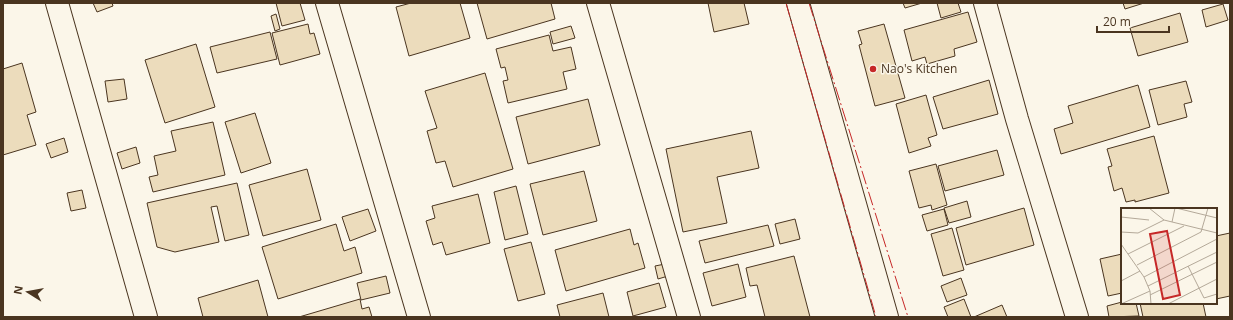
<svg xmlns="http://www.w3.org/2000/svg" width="1233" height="320" viewBox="0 0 1233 320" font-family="'Open Sans',sans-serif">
  <rect width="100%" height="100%" fill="#fbf6e9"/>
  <!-- building -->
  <path fill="#ecdcbc" stroke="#4a3520" d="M93 3H112L113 6 97 12Z
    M276 3H300L305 20 282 26Z
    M411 3H460L470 38 409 56 396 7Z
    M477 3H551L555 19 487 39Z
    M708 3H744L749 24 714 32Z
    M903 3H922L905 8Z
    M937 3H958L961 12 941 18Z
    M1123 3H1144L1125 9Z
    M1223 4 1228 20 1206 27 1202 10Z
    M968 12 977 42 954 49 955 56 927 64 925 57 912 61 904 30Z
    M1180 13 1188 42 1138 56 1130 28Z
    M276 14 280 29 275 31 271 16Z
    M308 24 310 34 314 33 320 54 280 65 272 33Z
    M884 24 905 98 875 106 859 45 862 44 858 31Z
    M571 26 575 38 553 44 550 32Z
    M270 32 277 59 217 73 210 47Z
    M549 35 553 51 571 47 576 69 563 72 567 89 508 103 503 81 508 80 505 67 501 68 496 49Z
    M196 44 215 107 165 123 145 60Z
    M22 63 36 112 27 115 36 145 3 155V69Z
    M485 73 513 169 453 187 445 161 436 163 427 131 437 128 425 91Z
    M124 79 127 99 108 102 105 81Z
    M989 80 998 114 943 129 933 97Z
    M1186 81 1192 102 1184 104 1187 117 1158 125 1149 90Z
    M1138 85 1150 127 1061 154 1054 129 1073 123 1068 106Z
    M926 95 937 135 928 138 931 146 909 153 896 104Z
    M588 99 600 145 528 164 516 117Z
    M255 113 271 163 241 173 225 122Z
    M213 122 225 175 153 192 149 177 158 175 154 156 176 151 171 131Z
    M751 131 759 168 717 177 727 223 683 232 666 149Z
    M1154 136 1169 193 1135 202V200L1126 202 1122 188 1114 191 1108 167 1112 166 1107 149Z
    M64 138 68 152 51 158 46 144Z
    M136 147 140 163 122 169 117 153Z
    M997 150 1004 175 945 191 938 166Z
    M936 164 947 205 932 210 931 205 919 208 909 171Z
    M307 169 321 220 263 236 249 185Z
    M584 171 597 221 543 235 530 184Z
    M237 183 249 235 225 241 217 206 211 207 219 242 175 252 157 247 147 203Z
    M516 186 528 234 505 240 494 192Z
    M82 190 86 208 71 211 67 193Z
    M478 194 490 243 446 255 442 242 433 245 426 221 435 218 432 206Z
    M967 201 971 217 949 223 944 208Z
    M1024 208 1034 245 966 265 956 228Z
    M368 209 376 231 350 241 342 217Z
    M944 209 948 225 927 231 922 215Z
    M795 219 800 239 780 244 775 224Z
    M336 224 344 251 355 247 362 273 278 299 262 247Z
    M768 225 774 246 705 263 699 241Z
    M952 228 964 270 943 276 931 234Z
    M630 229 634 245 638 243 645 268 566 291 555 250Z
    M1230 233V296L1216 299V236Z
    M531 242 545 294 518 301 504 249Z
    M1122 254V293L1108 296 1100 259Z
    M794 256 810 317H765L757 285 750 286 746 268Z
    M665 264 668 276 658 279 655 266Z
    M738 264 746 297 712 306 703 273Z
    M386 276 390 293 361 300 357 283Z
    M961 278 967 295 947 302 941 286Z
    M258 280 268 317H203L198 298Z
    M659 283 666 307 633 316 627 292Z
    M603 293 609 317H560L557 305Z
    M360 299 362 309 369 307 372 317H299Z
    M964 299 971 317H948L944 307Z
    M1122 302 1136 303 1139 316 1109 317 1107 306Z
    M1140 303H1203L1206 317H1143Z
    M1002 305 1007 317H974Z"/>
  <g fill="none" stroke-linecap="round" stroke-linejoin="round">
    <!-- minor casing -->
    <g stroke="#4a3520" stroke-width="24">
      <path id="minor" d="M57 3 146 317
        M327 3 419 317
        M598 3 689 317
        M798 3 887 317
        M985 3 1017 119 1077 317"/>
    </g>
    <!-- minor -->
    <use href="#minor" stroke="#fbf6e9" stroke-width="22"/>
    <!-- power -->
    <path stroke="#c62828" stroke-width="1" stroke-dasharray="14 3 2 3" stroke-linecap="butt" d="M786 3 876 317
      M809 3 908 317"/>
  </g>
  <!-- markers -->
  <circle fill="#c62828" stroke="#fbf6e9" stroke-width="1.5" cx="873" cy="69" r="4"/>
  <g text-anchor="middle" stroke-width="3" stroke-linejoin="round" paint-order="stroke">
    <!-- poi labels -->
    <g font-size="12" fill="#4a3520" stroke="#fbf6e9" text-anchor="start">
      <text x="881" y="73">Nao's Kitchen</text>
    </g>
  </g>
  <!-- overview -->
  <g transform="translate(1121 208)">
    <rect width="96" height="96" fill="#fbf6e9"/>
    <path fill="none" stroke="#b4a999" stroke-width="1" d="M28 0 43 12 96 25M55 0 96 10M0 9 28 12M51 14 54 0M0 24 17 25 43 12M0 36 23 69 29 83 30 96M7 46 63 18M16 57 80 24 87 0M67 58 83 90 96 86M23 69 96 31M0 73 19 63M27 78 96 44M29 87 96 54M0 96 29 83M47 96 96 71"/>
    <path fill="#c62828" fill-opacity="0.15" stroke="#c62828" stroke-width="2" d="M46 23 59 87 42 91 29 26Z"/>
    <rect width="96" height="96" fill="none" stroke="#4a3520" stroke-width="2"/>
  </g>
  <!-- border -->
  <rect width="1233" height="320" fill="none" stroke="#4a3520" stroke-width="8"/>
  <!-- north arrow -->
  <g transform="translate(28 292) rotate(281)" stroke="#fbf6e9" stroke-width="3" paint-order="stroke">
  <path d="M0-3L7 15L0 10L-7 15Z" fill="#4a3520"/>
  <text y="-6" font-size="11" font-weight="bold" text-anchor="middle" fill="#4a3520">N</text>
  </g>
  <!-- scale -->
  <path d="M1097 26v6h72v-6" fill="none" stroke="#4a3520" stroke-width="2"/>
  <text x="1103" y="26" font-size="12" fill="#4a3520" stroke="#fbf6e9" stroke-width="3" paint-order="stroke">20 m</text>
</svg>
